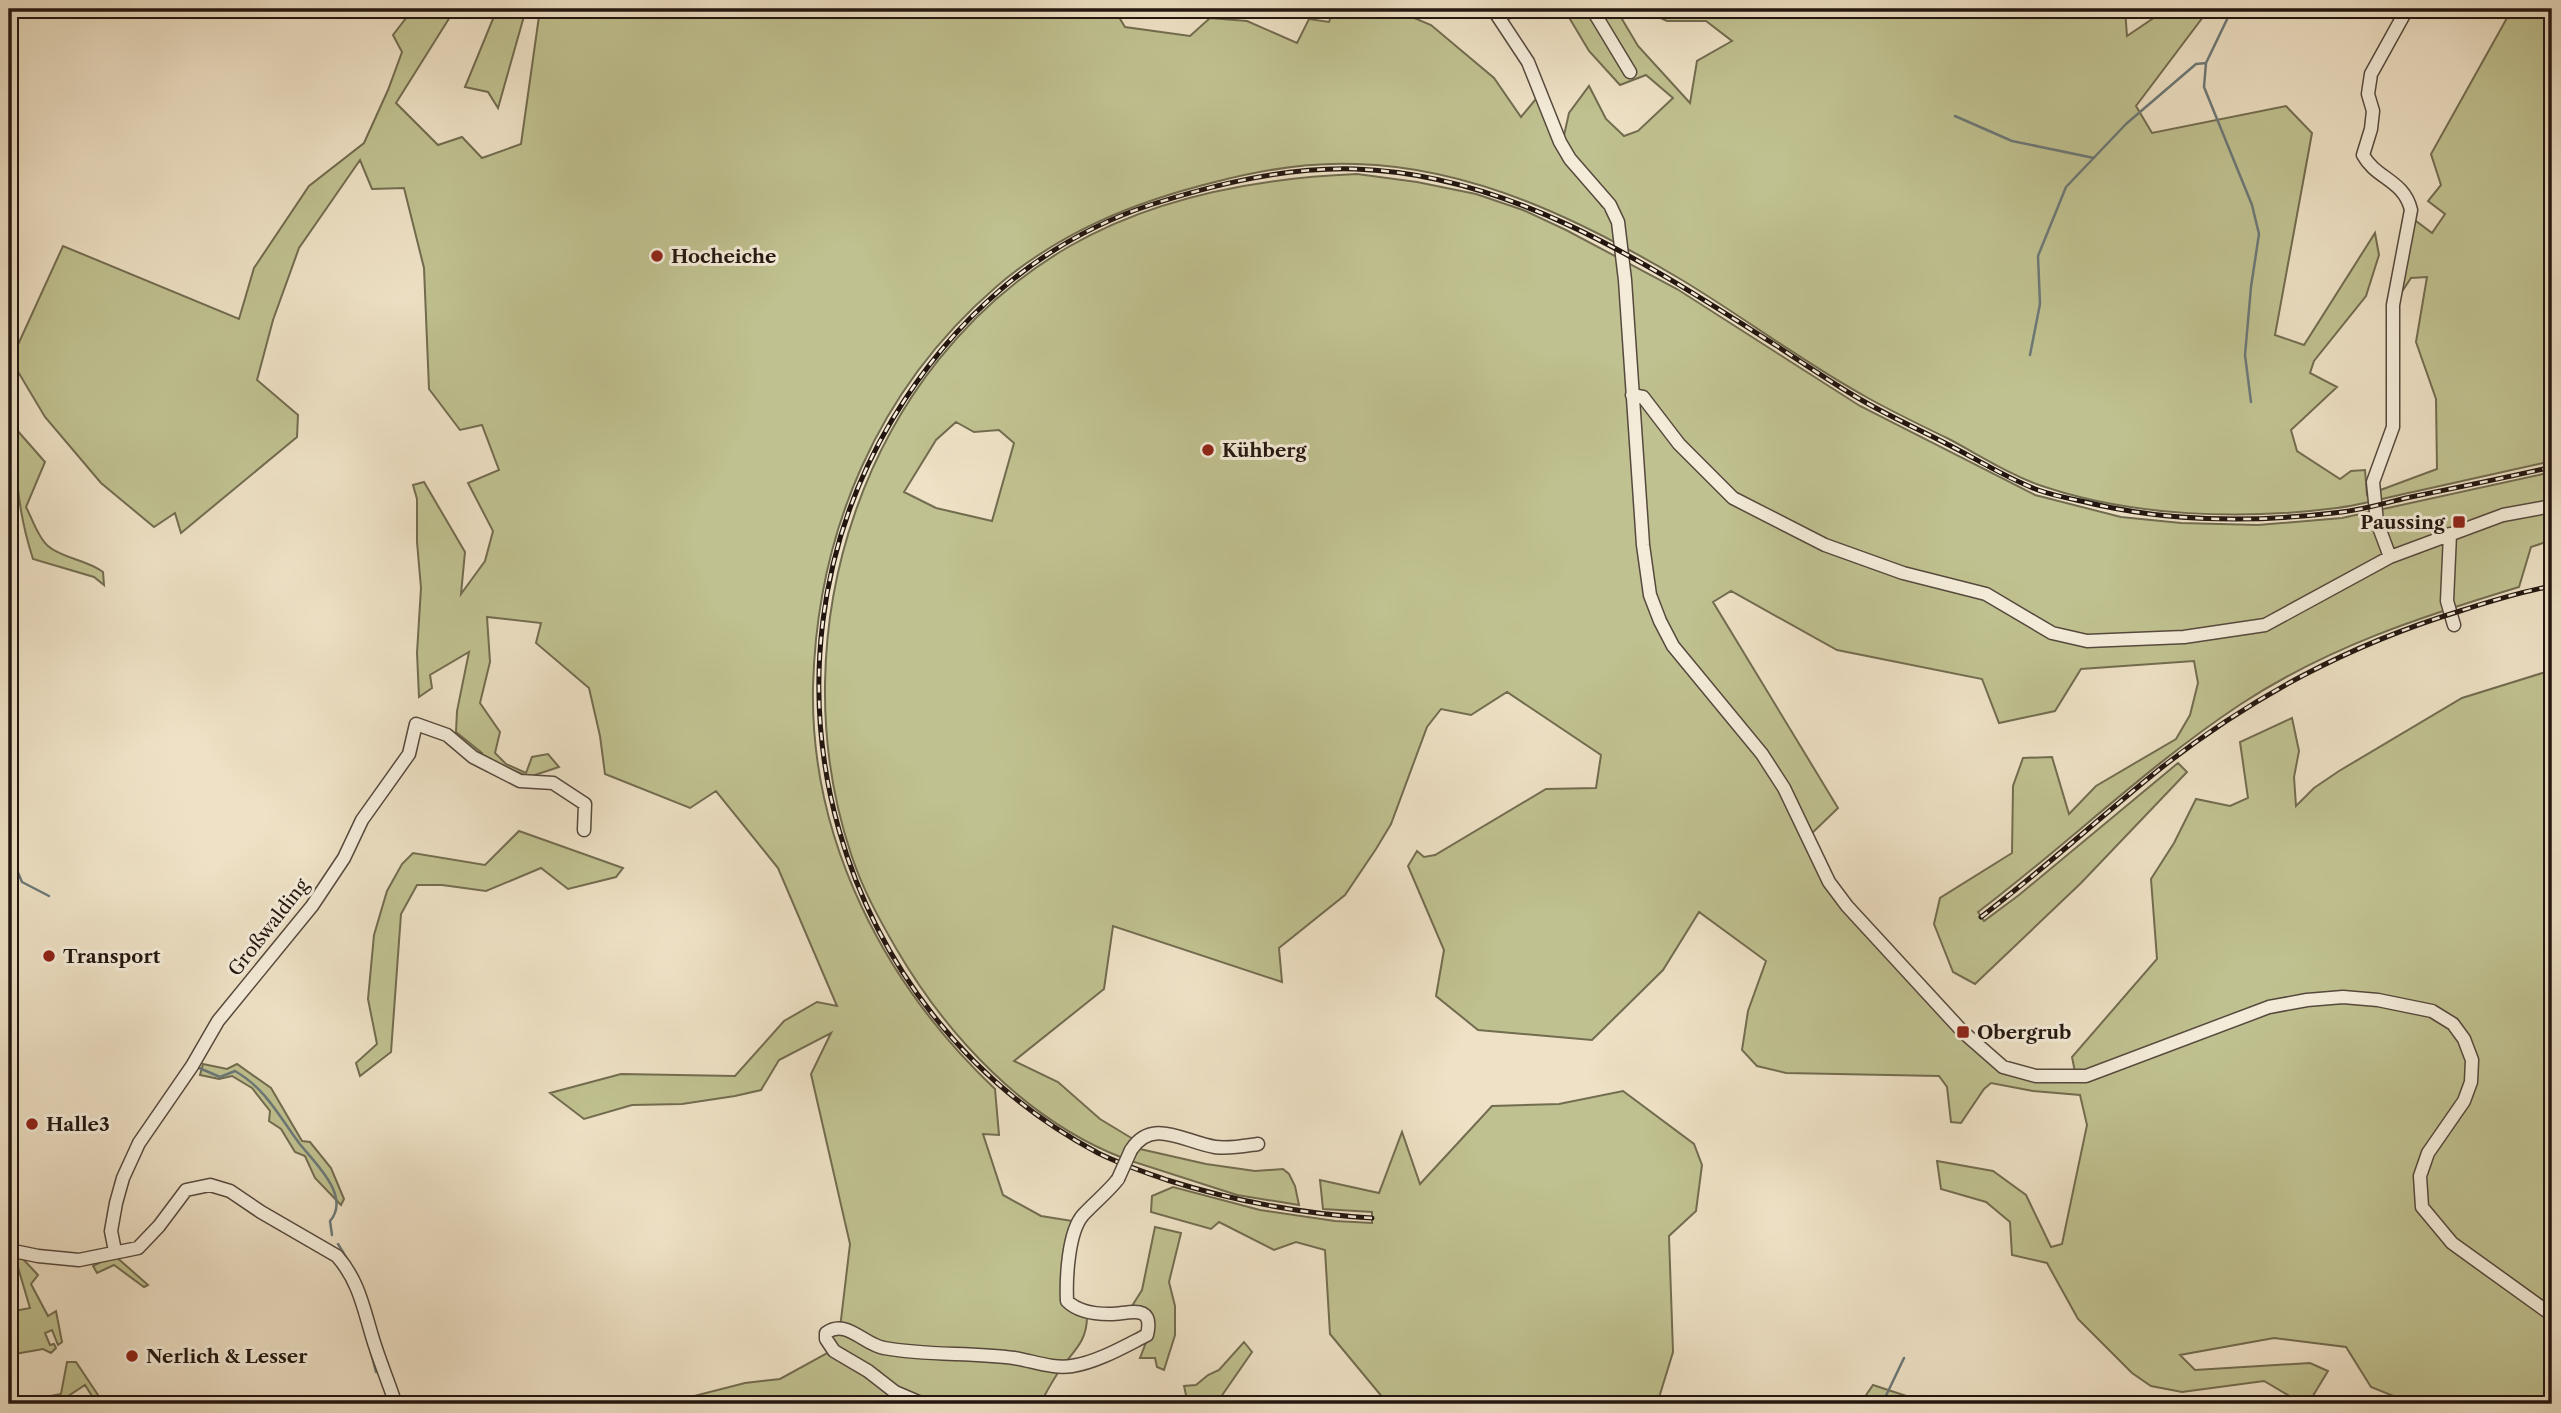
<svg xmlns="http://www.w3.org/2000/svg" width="2561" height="1413" viewBox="0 0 2561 1413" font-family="'Libre Caslon Text',serif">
  <rect width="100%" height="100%" fill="#eee1c5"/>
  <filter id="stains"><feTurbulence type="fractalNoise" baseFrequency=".00286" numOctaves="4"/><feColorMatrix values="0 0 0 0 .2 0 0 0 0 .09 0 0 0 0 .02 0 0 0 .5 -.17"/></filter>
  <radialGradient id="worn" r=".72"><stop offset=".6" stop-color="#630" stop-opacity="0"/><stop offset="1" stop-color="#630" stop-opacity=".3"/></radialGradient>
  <!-- green -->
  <path fill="#c0c190" stroke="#726c50" stroke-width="2" fill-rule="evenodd" d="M413 9H455L396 103 438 145 462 137 482 158 521 144 540 9H1114L1125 27 1190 36 1210 18 1247 21 1297 43 1309 19 1329 22 1334 9H1393L1431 25 1494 78 1521 117 1540 94 1557 145 1602 206 1606 202 1563 140 1569 113 1589 86 1606 119 1624 136 1638 131 1673 98 1646 75 1620 85 1589 51 1564 9H1616L1638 46 1690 103 1697 61 1732 41 1706 21H1667L1641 9H2125L2127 36 2167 9H2209L2136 106 2152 133 2286 106 2312 133 2275 335 2304 345 2375 233 2379 255 2366 296 2314 361 2310 373 2337 387 2291 430 2297 451 2340 479 2351 471 2365 470 2367 495 2437 469 2436 399 2416 342 2427 277 2411 278 2393 305 2412 218 2432 233 2445 214 2428 201 2441 185 2431 154 2512 9H2552V461C2506 471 2459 482 2413 492 2388 497 2362 505 2337 508 2242 520 2133 517 2042 486 2010 475 1979 455 1949 439 1922 426 1895 413 1868 398 1804 363 1745 318 1682 280 1583 221 1473 167 1356 164 1309 162 1261 170 1215 182 1134 202 1060 232 996 287 877 390 817 532 813 687 810 841 885 985 995 1089L999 1135 983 1134 1003 1195 1041 1216 1079 1222 1066 1301 1087 1317C1087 1342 1073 1351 1060 1370 1052 1381 1046 1393 1040 1404H688L690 1397 745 1383 780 1379 833 1350 825 1339 840 1328 850 1244 811 1074 831 1033 779 1060 761 1090 735 1096 682 1104 632 1105 584 1119 550 1093 621 1074 735 1076 784 1021 817 1002 837 1006 778 868 716 791 690 808 605 774 600 736 589 688 536 643 541 623 487 617 490 662 480 703 500 732 495 753 506 764 526 773 532 757 548 754 559 767 529 777 480 757 482 753 456 732 457 711 469 652 430 675 432 688 419 697 417 653 421 588 417 542V499L413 485 424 482 465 552 461 594 485 561 493 531 468 483 499 470 482 425 460 430 429 389 424 268 404 188 372 189 360 160 299 248 273 320 257 380 298 415 297 437 181 533 175 513 154 527 101 483 45 417 11 360 63 246 239 319 254 268 309 186 364 143 388 90 402 52 393 35Z
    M497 9H526L498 108 488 92 465 87Z
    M1357 174 1417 182 1476 194 1523 210 1566 230 1677 289 1860 406 2035 495 2121 517 2181 523 2258 525 2342 518 2552 472V540L2531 547 2519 587C2420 617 2328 647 2241 704 2147 766 2067 845 1978 912L1984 921 2019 895 2178 763 2187 772 2081 883 1975 984 1953 972 1934 924 1940 898 2012 853 2013 786 2023 758 2052 757 2069 814 2096 786 2176 739 2190 715 2198 683 2194 661 2081 669 2055 711 1999 723 1982 679 1837 650 1731 591 1713 602 1838 808 1807 838 1829 882 2003 1067 2076 1077 2072 1057 2157 959 2151 879 2174 843 2196 799 2230 806 2248 798 2240 742 2292 718 2299 751 2294 777 2296 806 2314 788 2339 771 2462 698 2552 670V1404H2413L2371 1387 2346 1347 2274 1338 2180 1355 2195 1370 2310 1363 2328 1371 2308 1404H2303L2264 1381 2182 1392 2151 1386 2132 1373 2078 1319 2047 1263 2012 1255 2010 1222 1986 1202 1941 1189 1937 1161 1993 1171 2026 1195 2051 1247 2062 1244 2087 1125 2080 1095 2033 1091 1991 1083 1984 1089 1961 1123 1951 1122 1947 1087 1939 1076 1786 1073 1757 1066 1742 1050 1748 1011 1766 961 1699 912 1663 970 1592 1040 1478 1030 1436 996 1444 950 1408 866 1417 851 1424 857 1435 855 1546 789 1596 788 1601 755 1507 692 1471 715 1441 709 1427 727 1391 824 1376 849 1345 895 1279 948 1282 982 1113 926 1104 989 1014 1061 1058 1082 1100 1119 1133 1139 1123 1158C1027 1121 948 1037 897 950 879 919 862 888 851 854 777 632 864 365 1070 246 1157 196 1259 178 1357 174ZM956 422 974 432 999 430 1014 443 992 521 936 508 904 492 936 440Z
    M16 429 45 462 26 507C32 518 38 538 48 546 63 559 86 559 103 572L104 585 94 577 33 559C19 516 14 474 16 429Z
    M519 831 623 868 616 877 568 889 541 868 486 891 442 885H417L401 914 391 1052 360 1076 356 1063 377 1044 368 999 374 935 387 891 402 864 413 853 485 865Z
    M203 1064 227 1069 237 1064 271 1088 302 1141 310 1142 331 1168 344 1199 341 1205 315 1178 305 1156 295 1152 281 1129 269 1121 270 1111 252 1088 232 1076 219 1079 200 1075Z
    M1623 1091 1694 1144 1702 1165 1696 1211 1669 1236 1673 1352 1657 1404H1388L1330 1334 1325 1250 1296 1242 1274 1250 1219 1222 1211 1229 1151 1212 1152 1196 1173 1187 1260 1210 1335 1221 1372 1223V1212L1323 1209 1320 1180 1379 1193 1402 1132 1420 1184 1492 1106 1559 1104Z
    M1140 1149 1206 1164 1255 1171 1283 1169 1289 1174 1295 1186 1299 1205 1237 1195 1128 1160 1132 1152Z
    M1155 1227 1181 1233 1169 1282 1175 1306V1335L1164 1370 1157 1367 1155 1358H1140L1150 1332 1132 1306 1142 1290Z
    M114 1255 148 1285 144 1287 114 1265 97 1273 93 1266Z
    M9 1256 23 1259 38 1275 31 1284 48 1316 56 1311 62 1342 58 1345 52 1330 45 1333 50 1345 54 1344 56 1348 51 1353 43 1349 9 1355V1312L30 1308 17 1264 9 1262Z
    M1244 1342 1252 1352 1216 1404H1188L1184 1386 1196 1385 1208 1375 1219 1370Z
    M67 1362H76L104 1404H97L85 1385 56 1404H9L61 1394Z
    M1873 1385 1925 1402 1924 1404H1860Z"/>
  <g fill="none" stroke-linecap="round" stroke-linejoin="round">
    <!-- stream -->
    <path stroke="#6c7978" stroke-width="2.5" d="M2232 9 2206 63 2204 87 2252 205 2259 234 2251 287 2245 355 2251 402
      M1955 116 2012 141 2094 158
      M2030 355 2040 304 2038 256 2066 187 2126 124 2196 64 2206 63
      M9 866 16 868 22 882 49 896
      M197 1067 220 1077 235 1071C265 1088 279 1116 299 1143 313 1161 352 1196 330 1221L332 1235
      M338 1244 349 1262
      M369 1345 376 1372
      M838 1404H845
      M1882 1404 1904 1358"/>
    <!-- minor casing -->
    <g stroke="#56493d" stroke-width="15">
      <path id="minor" d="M1493 9 1528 62 1560 142 1570 159 1610 205 1618 222 1625 280 1643 545 1650 595 1660 621 1673 646 1762 754 1784 788 1829 882 1847 906 1963 1032 2003 1067 2036 1076H2086L2269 1007 2307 1000 2343 997 2378 1000 2432 1011 2453 1024 2464 1039 2472 1060 2471 1082 2464 1101 2428 1153 2420 1176 2422 1207 2452 1243 2552 1315
        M1592 9 1630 72
        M1498 15 1519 9
        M1632 395 1643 397 1679 444 1733 498 1825 545 1903 573 1986 594 2052 633 2087 641 2184 637 2265 625 2390 557 2503 515 2552 506
        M2450 534 2447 601 2454 625
        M2390 557 2377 522 2373 482 2393 427V305L2411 210C2404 180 2376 179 2363 155L2371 129 2373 111 2368 94 2371 74 2407 9
        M1131 1150C1152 1117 1184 1142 1215 1147 1229 1149 1244 1146 1258 1144
        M9 1250 38 1256 79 1260 138 1248 159 1226 186 1190 210 1185 230 1191 261 1212 337 1256C358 1280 363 1306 372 1336 378 1357 387 1378 394 1399L401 1404
        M115 1251 111 1231 116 1203 123 1178 139 1143 192 1066 218 1021 312 906 344 858 362 820 409 754 416 724 447 735 473 757 520 781 553 783 585 804 584 830
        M923 1404 895 1392 868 1371 834 1351 826 1339V1333C846 1318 864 1345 884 1348 927 1356 971 1352 1014 1358 1033 1361 1053 1369 1072 1366 1098 1362 1125 1346 1147 1335 1155 1301 1126 1315 1109 1314 1094 1314 1077 1311 1067 1301 1066 1279 1068 1232 1083 1215 1095 1202 1108 1192 1118 1179"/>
    </g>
    <!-- minor -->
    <use href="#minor" stroke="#f4ecd9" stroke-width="12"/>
    <!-- rail casing -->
    <g stroke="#231610" stroke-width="5">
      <path id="rail" d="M1981 917C2043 870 2100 817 2161 768 2253 696 2349 645 2460 611 2491 601 2520 592 2552 586
        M1372 1218C1302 1214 1234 1201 1167 1180 1144 1172 1120 1164 1098 1153 835 1013 739 676 892 420 952 320 1038 242 1150 205 1216 184 1286 167 1355 169 1512 174 1649 265 1777 346 1806 365 1835 385 1865 402 1891 417 1918 429 1945 443 1975 458 2006 478 2038 490 2052 495 2067 498 2081 501 2164 522 2249 523 2333 513 2358 511 2382 504 2406 498 2455 488 2504 478 2552 467"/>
    </g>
    <!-- rail -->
    <use href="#rail" stroke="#f4ecd9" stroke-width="2.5" stroke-dasharray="8" stroke-linecap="butt"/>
    <!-- minor-bridge casing -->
    <g stroke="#56493d" stroke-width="15" stroke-linecap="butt">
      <path id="minor-bridge" d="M1118 1179 1131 1150"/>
    </g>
    <!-- minor-bridge -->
    <use href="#minor-bridge" stroke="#f4ecd9" stroke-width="12"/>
  </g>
  <!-- markers -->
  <g fill="#8f2418" stroke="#f4ecd9" stroke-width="2.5">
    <circle cx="657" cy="256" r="7"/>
    <circle cx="1208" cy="450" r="7"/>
    <rect x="2452" y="515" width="14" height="14" rx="3.5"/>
    <circle cx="49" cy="956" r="7"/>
    <rect x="1956" y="1025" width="14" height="14" rx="3.5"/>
    <circle cx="32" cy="1124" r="7"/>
    <circle cx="132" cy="1356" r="7"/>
  </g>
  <g text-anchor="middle" stroke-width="6" stroke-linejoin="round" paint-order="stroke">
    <!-- poi labels -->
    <g font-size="19" font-weight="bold" fill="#231610" stroke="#f4ecd9" text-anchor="start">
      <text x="671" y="263">Hocheiche</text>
      <text x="1222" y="457">Kühberg</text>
      <text x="2445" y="529" text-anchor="end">Paussing</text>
      <text x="63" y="963">Transport</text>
      <text x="1977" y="1039">Obergrub</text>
      <text x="46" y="1131">Halle3</text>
      <text x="146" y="1363">Nerlich &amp; Lesser</text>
    </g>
    <!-- street labels -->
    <g font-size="19" fill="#231610" stroke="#f4ecd9">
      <text transform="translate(268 927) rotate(-52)" y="7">Großwalding</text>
    </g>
  </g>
  <!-- margin -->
  <rect width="2561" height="1413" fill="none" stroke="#eee1c5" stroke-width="35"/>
  <rect x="10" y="10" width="2540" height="1392" fill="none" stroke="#231610" stroke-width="3.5"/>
  <rect x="18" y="18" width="2526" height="1378" fill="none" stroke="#231610" stroke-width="2"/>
  <rect width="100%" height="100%" filter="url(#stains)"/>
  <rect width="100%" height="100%" fill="url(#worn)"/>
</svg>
